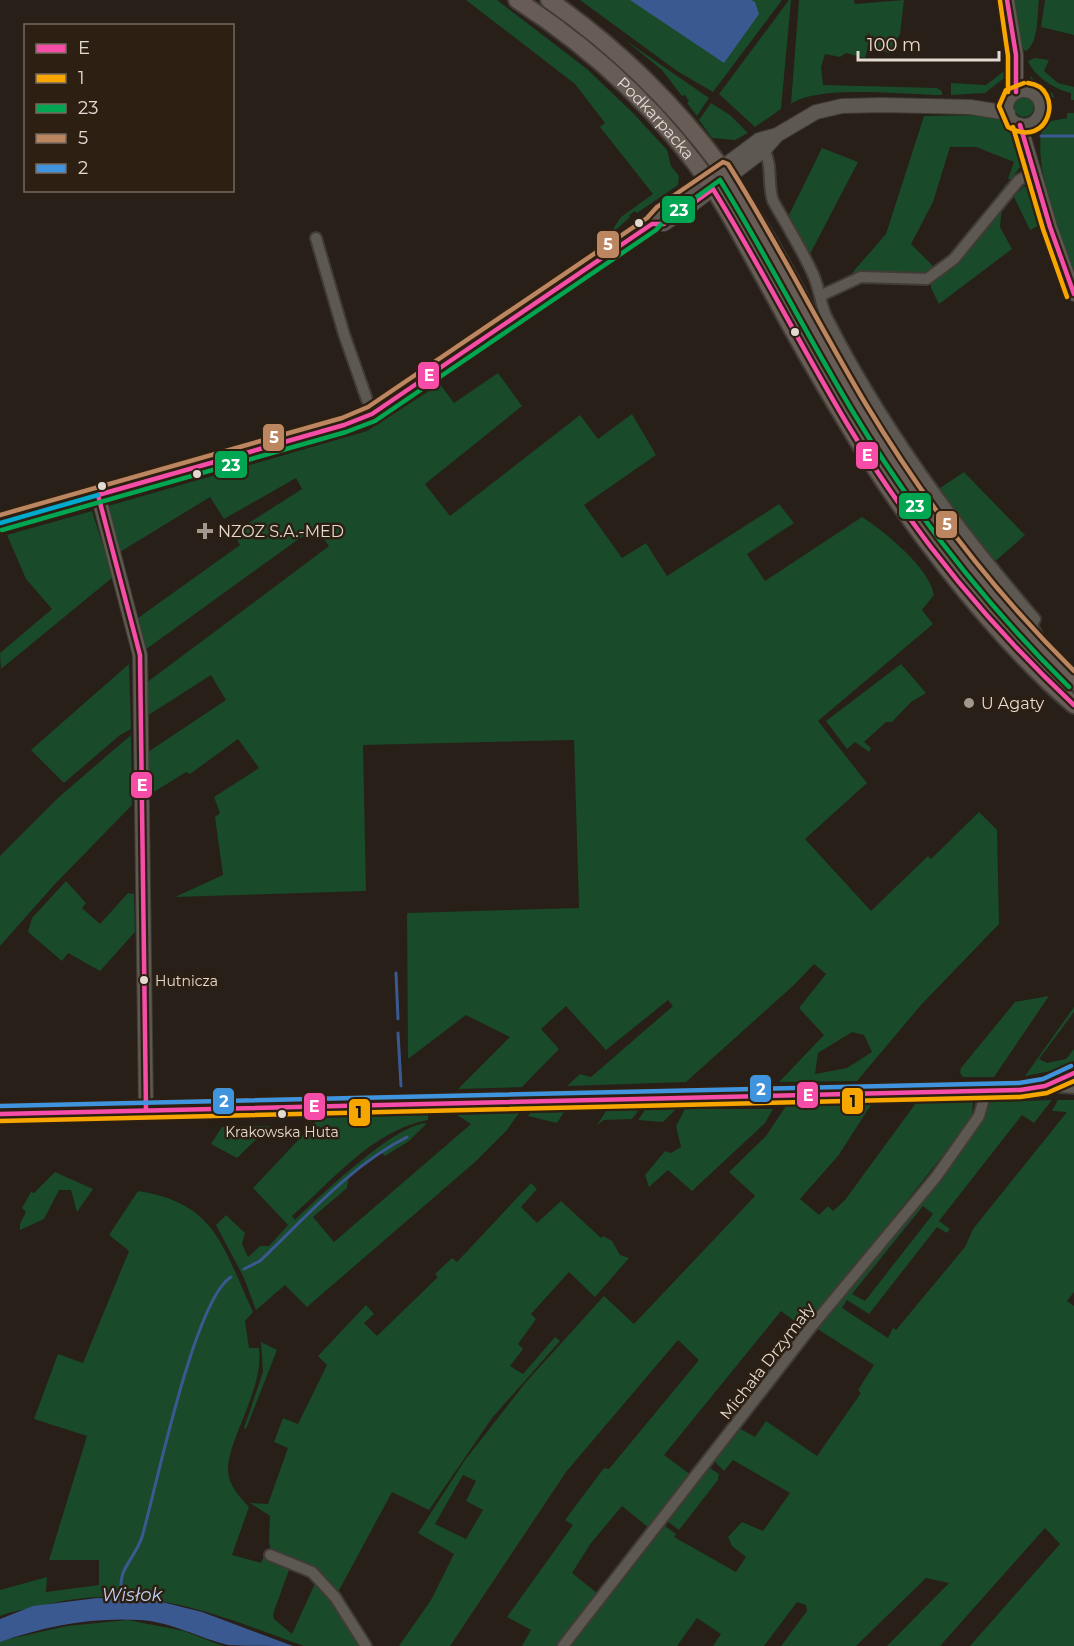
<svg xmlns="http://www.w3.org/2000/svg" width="1074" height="1646" viewBox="0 0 1074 1646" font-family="Montserrat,sans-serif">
  <rect width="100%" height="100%" fill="#271f18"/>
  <!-- green -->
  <path fill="#194a29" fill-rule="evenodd" d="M466 0H497L587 69 633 113 667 150 671 166 679 176 678 185 637 213 635 211 629 215 630 217 606 239 621 217 653 194 600 127 605 123 575 84Z
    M580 0H782L713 92 677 71Z
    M789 0H791L781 109 755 127 719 94Z
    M799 0H854L855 4 904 0 900 34 889 53 868 46 865 58 846 53 840 57 825 54 821 67 823 85 937 88 942 91V95C905 95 819 84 791 104Z
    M1011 0H1039C1037 14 1039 43 1026 51L1021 48Z
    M1045 0H1074V35L1041 27Z
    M625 40 709 98 697 116 687 103 689 101 685 95 682 96 662 70Z
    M1035 58 1049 60 1044 71 1058 83 1074 87V100H1071V93C1054 89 1035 77 1028 61Z
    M1008 68V75L985 93 951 95V83L986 85Z
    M1030 76 1053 94 1054 97C1044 99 1031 85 1030 76Z
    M1014 107a10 10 0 1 1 20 0a10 10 0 1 1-20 0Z
    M711 103 730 115 748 133 735 140 712 138 699 120Z
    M1067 113H1074V278C1063 248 1026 148 1046 122L1067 118Z
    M979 115 1001 118 1016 133 1023 163 1011 179H1008L1014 162 976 147H950L933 202 911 244 935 268 959 246 1006 184 1009 187C986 216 961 260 927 275 914 280 867 274 852 273L886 234 924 116Z
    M822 148 858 162 810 254 788 217Z
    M1024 186 1031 189 1040 225 1030 230 1014 197Z
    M1002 207 1000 227 1012 249 939 304 931 288V282Z
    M498 373 522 406 425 484 450 516 580 415 598 439 632 414 656 455 584 505 622 558 646 543 667 576 779 504 794 523 747 554 765 581 862 517C885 532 929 567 934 595L922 610 933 624 818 721 867 783 805 839 871 911 928 856 931 859 979 812 997 830 999 924 921 1005 857 1081 779 1082 824 1035 799 1008 826 974 814 964 794 985 686 1082 567 1086 580 1074 591 1077 673 1006 668 1000 606 1050 566 1006 541 1029 559 1049 522 1087 458 1089 510 1037 466 1015 408 1059 407 913 579 908 574 740 363 745 366 891 175 897 223 875 215 817 220 813 214 797 259 768 238 739 190 774 186 772 149 795 148 752 226 700 211 675 147 716 146 683 329 546 317 530 300 538 145 650 138 618 240 545 233 533 302 489 296 478 224 519 210 497 120 552 108 506 367 431 440 384 454 403ZM852 1032 864 1035 872 1052 847 1068 815 1074 818 1053Z
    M964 472 1025 535 992 564 937 490Z
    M92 511 113 577 1 669 0 653 52 609 26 579 7 535Z
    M129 664 131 729 120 735 64 783 31 750Z
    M901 664 926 693 911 702 892 722H886L864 742 871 748 869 752 855 742 847 749 826 721Z
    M131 735 132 805 55 884 0 946V856L59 797Z
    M66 881 86 903 82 908 100 924 128 893 134 894 135 932 100 971 68 953 62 961 28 932 32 918Z
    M1049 996 994 1077H963L960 1073 961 1068 1015 1002Z
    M1074 1007V1012L1039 1059 1047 1063 1066 1059 1074 1049V1061L1051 1071 1025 1076Z
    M1052 1100 1034 1123 1022 1115 939 1221 950 1229 947 1233 937 1227 869 1314 847 1300 842 1308 888 1338 893 1328 896 1330 965 1247 973 1229 1067 1112 1052 1111 1058 1100H1074V1292L1067 1301 1074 1306V1646H970L1060 1544 1045 1528 940 1646H887L949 1583 926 1578 856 1646H781L807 1611 806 1605 797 1602 764 1646H713L721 1634 697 1618 677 1646H570L665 1526 676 1534 674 1537 736 1572 746 1557 732 1546 728 1537 742 1522 763 1531 790 1493 733 1460 724 1471 716 1463 715 1458 739 1428 755 1437 766 1421 817 1456 861 1393 858 1390 874 1365 816 1328 991 1102ZM923 1206 933 1214 865 1301 852 1294Z
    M973 1102 972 1115 944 1154 805 1329 781 1311 664 1455 691 1475 649 1528 622 1506 591 1543 572 1573 597 1593 558 1646H522L531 1630 507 1617 573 1525 565 1520 604 1468 609 1469 699 1360 678 1340 566 1472 450 1646H399L431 1600 454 1554 418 1533 465 1460 526 1382 604 1296 634 1324 755 1196 729 1172 766 1136 786 1106 871 1105 838 1156 800 1199 819 1215 828 1206 833 1211 845 1200 916 1103ZM463 1475 476 1481 466 1501 483 1510 466 1539 435 1524Z
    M676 1109 663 1122 638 1120 645 1110Z
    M685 1109H773L765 1123 692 1191 668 1170 649 1187 645 1175 665 1151 671 1153 681 1147 676 1126Z
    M636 1110 638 1111 632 1119 604 1120 597 1125 606 1111Z
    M564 1112 557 1123 528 1116 530 1113Z
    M519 1113 507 1130 475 1162 307 1307 285 1285 256 1310 244 1278 216 1225 226 1215 245 1233 242 1244 248 1257 260 1246H269L288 1225 253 1188 319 1118 428 1115V1120C373 1130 333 1180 292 1216L295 1220C320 1196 395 1124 427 1123L409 1141 385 1156 380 1151 349 1176 347 1188 313 1217 334 1242 471 1124 457 1115Z
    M270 1126 237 1158 211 1144 222 1127Z
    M55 1172 93 1189 77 1212 71 1190H59L44 1219 20 1230V1224L26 1212 22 1208 31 1192 34 1193Z
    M531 1183 537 1189 521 1207 537 1223 561 1201 601 1238 603 1236 612 1241 620 1255 629 1258 595 1297 569 1272 531 1314 536 1319 518 1344 523 1349 510 1366 523 1374 555 1337 560 1341 492 1418 429 1510 392 1492 336 1596 319 1576 272 1554 269 1542 270 1516 250 1503 268 1504 288 1448 274 1442 283 1418 298 1424 327 1365 318 1356 366 1305 374 1314 364 1323 377 1336 438 1277 435 1274 452 1258 457 1262Z
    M138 1191C217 1203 223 1248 253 1312L245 1321 249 1348H259C265 1391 221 1449 229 1477 231 1488 242 1499 249 1507L232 1555 261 1563 266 1551 274 1560 288 1566 289 1570 273 1614 274 1619 292 1634 317 1579 364 1646C351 1646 314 1646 304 1646 213 1613 139 1580 40 1606 27 1609 12 1611 0 1616V1590L47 1577 46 1592 99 1585V1560H49L87 1436 34 1419 58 1354 83 1363 129 1251 109 1235Z
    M261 1342 277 1350 246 1429 244 1428 263 1372Z
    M708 1467 719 1474 718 1480 679 1530 667 1521Z
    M128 1620 184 1631 223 1646H0V1641L67 1626Z"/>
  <!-- water -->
  <path fill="#3b5991" d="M630 0H751L755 2 759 14 724 63Z
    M97 1598 150 1599 202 1612 293 1646C273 1646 247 1646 228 1645 199 1638 172 1622 140 1620 92 1617 45 1626 0 1642V1619L33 1606Z"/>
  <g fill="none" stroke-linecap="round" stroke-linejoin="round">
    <!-- stream -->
    <path stroke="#3b5991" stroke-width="3" d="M1041 136H1074
      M396 973 398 1019
      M398 1033 401 1086
      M244 1269 260 1261C305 1218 351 1165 407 1137
      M120 1601C121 1592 120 1581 123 1573 128 1561 138 1550 142 1537 156 1489 194 1300 231 1277"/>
    <!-- minor casing -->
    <g stroke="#413b36" stroke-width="14">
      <path id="minor" d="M764 150C773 166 767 183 773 201 786 224 801 248 812 272 819 286 820 302 826 316 882 427 954 524 1035 619L1032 625 1039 640
        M316 238 344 334 372 414
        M820 296 861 277 927 279 954 259 1019 180 1035 172
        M1047 1086 1074 1088
        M270 1555 312 1572 335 1597 366 1646
        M563 1646 812 1326 936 1177 979 1116 986 1091"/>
    </g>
    <!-- tertiary casing -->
    <g stroke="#413b36" stroke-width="16">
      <path id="tertiary" d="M1007 0 1016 55V92
        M1006 108a18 18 0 1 1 36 0a18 18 0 1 1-36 0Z
        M1020 125 1050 227 1074 294
        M652 224H664L693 204 764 150 777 135 816 112 842 106 883 105 970 107 1008 113
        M98 495 140 655 146 1110
        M0 523 344 425 372 414 652 224 661 213 759 140 777 135"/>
    </g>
    <!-- secondary casing -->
    <g stroke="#413b36" stroke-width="18">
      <path id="secondary" d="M0 1114 1020 1090 1045 1086 1074 1073"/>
    </g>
    <!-- primary casing -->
    <g stroke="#413b36" stroke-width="20">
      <g id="primary">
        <path id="s1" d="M517 0C594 50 661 111 713 188 732 217 748 249 765 279 790 326 816 372 844 418 901 514 989 632 1074 705"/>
        <path d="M549 0C615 46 673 102 721 167 782 253 825 352 881 442 934 529 1000 611 1074 682"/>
      </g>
    </g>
    <!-- minor -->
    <use href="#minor" stroke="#5e5853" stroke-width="10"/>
    <!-- tertiary -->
    <use href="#tertiary" stroke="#5e5853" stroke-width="14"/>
    <!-- secondary -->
    <use href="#secondary" stroke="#5f5650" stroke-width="15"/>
    <!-- primary -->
    <use href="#primary" stroke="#685c57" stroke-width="16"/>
    <!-- bus-1 casing -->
    <g stroke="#2d1f12" stroke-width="9">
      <path id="bus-1" d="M1007 0 1016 55V92
        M1020 125 1050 227 1074 294
        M146 1110 140 655 98 495 344 425 372 414 652 224H664L713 189C760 265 800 345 846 422 909 527 985 622 1074 705
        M0 1114 1020 1090 1045 1086 1074 1073"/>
    </g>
    <!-- bus-2 casing -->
    <g stroke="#2d1f12" stroke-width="9">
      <path id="bus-2" d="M1000 1 1008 56V92
        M1024 83 1006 90 999 106 1008 127C1051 151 1065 87 1028 83
        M1013 127 1043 229 1067 297
        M0 1121 1020 1097 1047 1093 1074 1081"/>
    </g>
    <!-- bus-3 casing -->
    <g stroke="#2d1f12" stroke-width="9">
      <path id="bus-3" d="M2 530 346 432 375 421 656 230 666 219 720 180C767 256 807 336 853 412 914 513 986 605 1069 687"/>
    </g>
    <!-- bus-4 casing -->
    <g stroke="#2d1f12" stroke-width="9">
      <path id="bus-4" d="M0 515 342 418 368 407 647 218 657 207 723 162 728 164C778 243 819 326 867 406 925 502 994 592 1074 671"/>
    </g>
    <!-- bus-5 casing -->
    <g stroke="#2d1f12" stroke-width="9">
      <path id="bus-5" d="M0 1106 1019 1083 1043 1079 1071 1066"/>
    </g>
    <!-- bus-6 casing -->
    <g stroke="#2d1f12" stroke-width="9">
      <path id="bus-6" d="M0 523 98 495"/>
    </g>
    <!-- bus-1 -->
    <use href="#bus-1" stroke="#f54da8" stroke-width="4.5"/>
    <!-- bus-2 -->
    <use href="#bus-2" stroke="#f7a600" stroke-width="4.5"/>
    <!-- bus-3 -->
    <use href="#bus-3" stroke="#00a651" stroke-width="4.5"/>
    <!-- bus-4 -->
    <use href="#bus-4" stroke="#bb8660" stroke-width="4.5"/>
    <!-- bus-5 -->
    <use href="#bus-5" stroke="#4094de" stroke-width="4.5"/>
    <!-- bus-6 -->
    <use href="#bus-6" stroke="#00a9ce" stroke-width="4.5"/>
  </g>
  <!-- markers -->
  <g fill="#e3dad1" stroke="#2d1f12" stroke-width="2">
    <circle cx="639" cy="223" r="5"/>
    <circle cx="795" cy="332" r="5"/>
    <circle cx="197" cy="474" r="5"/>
    <circle cx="102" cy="486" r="5"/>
    <circle cx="144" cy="980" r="5"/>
    <circle cx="282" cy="1114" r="5"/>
  </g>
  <g fill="#a19990" stroke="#2d1f12" stroke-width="2">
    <path d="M202 522h6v6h6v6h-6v6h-6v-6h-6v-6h6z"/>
    <circle cx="969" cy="703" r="6"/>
  </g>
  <g text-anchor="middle" stroke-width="5" stroke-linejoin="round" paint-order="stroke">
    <!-- bus labels -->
    <g font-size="14" fill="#e3dad1" stroke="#2d1f12" text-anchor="start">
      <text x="155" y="986">Hutnicza</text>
      <text x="282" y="1137" text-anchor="middle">Krakowska Huta</text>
    </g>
    <!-- street labels -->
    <g font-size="16" fill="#e3dad1" stroke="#2d1f12">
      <text dy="6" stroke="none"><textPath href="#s1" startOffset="183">Podkarpacka</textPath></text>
      <text transform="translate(767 1361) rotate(-52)" y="6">Michała Drzymały</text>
    </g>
    <!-- poi labels -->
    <g font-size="16" fill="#e3dad1" stroke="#2d1f12" text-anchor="start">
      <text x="218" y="537">NZOZ S.A.-MED</text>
      <text x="981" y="709">U Agaty</text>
    </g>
    <!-- water labels -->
    <g font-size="18" font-style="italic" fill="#bacff3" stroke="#2d1f12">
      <text x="132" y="1601">Wisłok</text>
    </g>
  </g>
  <g stroke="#2d1f12" stroke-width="2">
    <rect x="661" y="195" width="35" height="29" rx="6" fill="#00a651"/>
    <rect x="596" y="230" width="24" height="29" rx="6" fill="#bb8660"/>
    <rect x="417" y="361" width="23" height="29" rx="6" fill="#f54da8"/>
    <rect x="262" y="423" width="23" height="29" rx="6" fill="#bb8660"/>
    <rect x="855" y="441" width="24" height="29" rx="6" fill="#f54da8"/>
    <rect x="214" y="450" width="34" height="29" rx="6" fill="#00a651"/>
    <rect x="898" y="492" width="34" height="28" rx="6" fill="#00a651"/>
    <rect x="935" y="510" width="23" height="29" rx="6" fill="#bb8660"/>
    <rect x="130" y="771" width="23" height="28" rx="6" fill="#f54da8"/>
    <rect x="749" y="1074" width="23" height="29" rx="6" fill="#4094de"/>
    <rect x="796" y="1081" width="23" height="28" rx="6" fill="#f54da8"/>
    <rect x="841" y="1087" width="23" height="28" rx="6" fill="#f7a600"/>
    <rect x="212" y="1087" width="23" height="28" rx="6" fill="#4094de"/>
    <rect x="303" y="1092" width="23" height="29" rx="6" fill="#f54da8"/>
    <rect x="348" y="1098" width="23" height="29" rx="6" fill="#f7a600"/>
  </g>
  <g font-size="16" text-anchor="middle" font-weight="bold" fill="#fff">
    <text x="679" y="216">23</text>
    <text x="608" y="250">5</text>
    <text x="429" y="381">E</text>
    <text x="274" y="443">5</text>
    <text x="867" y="461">E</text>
    <text x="231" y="471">23</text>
    <text x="915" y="512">23</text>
    <text x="947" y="530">5</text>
    <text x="142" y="791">E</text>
    <text x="761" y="1095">2</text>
    <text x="808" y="1101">E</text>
    <text x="224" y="1107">2</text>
    <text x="314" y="1112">E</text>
  </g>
  <g font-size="16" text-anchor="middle" font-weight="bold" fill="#111">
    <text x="853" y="1107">1</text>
    <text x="359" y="1118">1</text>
  </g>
  <!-- legend -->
  <rect x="24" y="24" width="210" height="168" fill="#2d1f12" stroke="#766a5e" stroke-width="1.5"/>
  <rect x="36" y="44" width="30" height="9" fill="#f54da8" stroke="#766a5e" stroke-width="1.5"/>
  <text x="78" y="54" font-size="18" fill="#e3dad1">E</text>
  <rect x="36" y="74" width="30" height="9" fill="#f7a600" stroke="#766a5e" stroke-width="1.5"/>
  <text x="78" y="84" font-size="18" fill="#e3dad1">1</text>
  <rect x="36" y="104" width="30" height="9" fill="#00a651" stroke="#766a5e" stroke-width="1.5"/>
  <text x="78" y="114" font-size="18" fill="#e3dad1">23</text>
  <rect x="36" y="134" width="30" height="9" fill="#bb8660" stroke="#766a5e" stroke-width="1.5"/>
  <text x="78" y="144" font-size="18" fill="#e3dad1">5</text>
  <rect x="36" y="164" width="30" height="9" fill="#4094de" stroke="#766a5e" stroke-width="1.5"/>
  <text x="78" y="174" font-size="18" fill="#e3dad1">2</text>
  <!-- scale -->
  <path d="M858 51v9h141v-9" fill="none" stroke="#e3dad1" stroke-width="3"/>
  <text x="867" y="51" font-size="18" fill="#e3dad1" stroke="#2d1f12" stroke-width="4.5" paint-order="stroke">100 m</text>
</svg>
